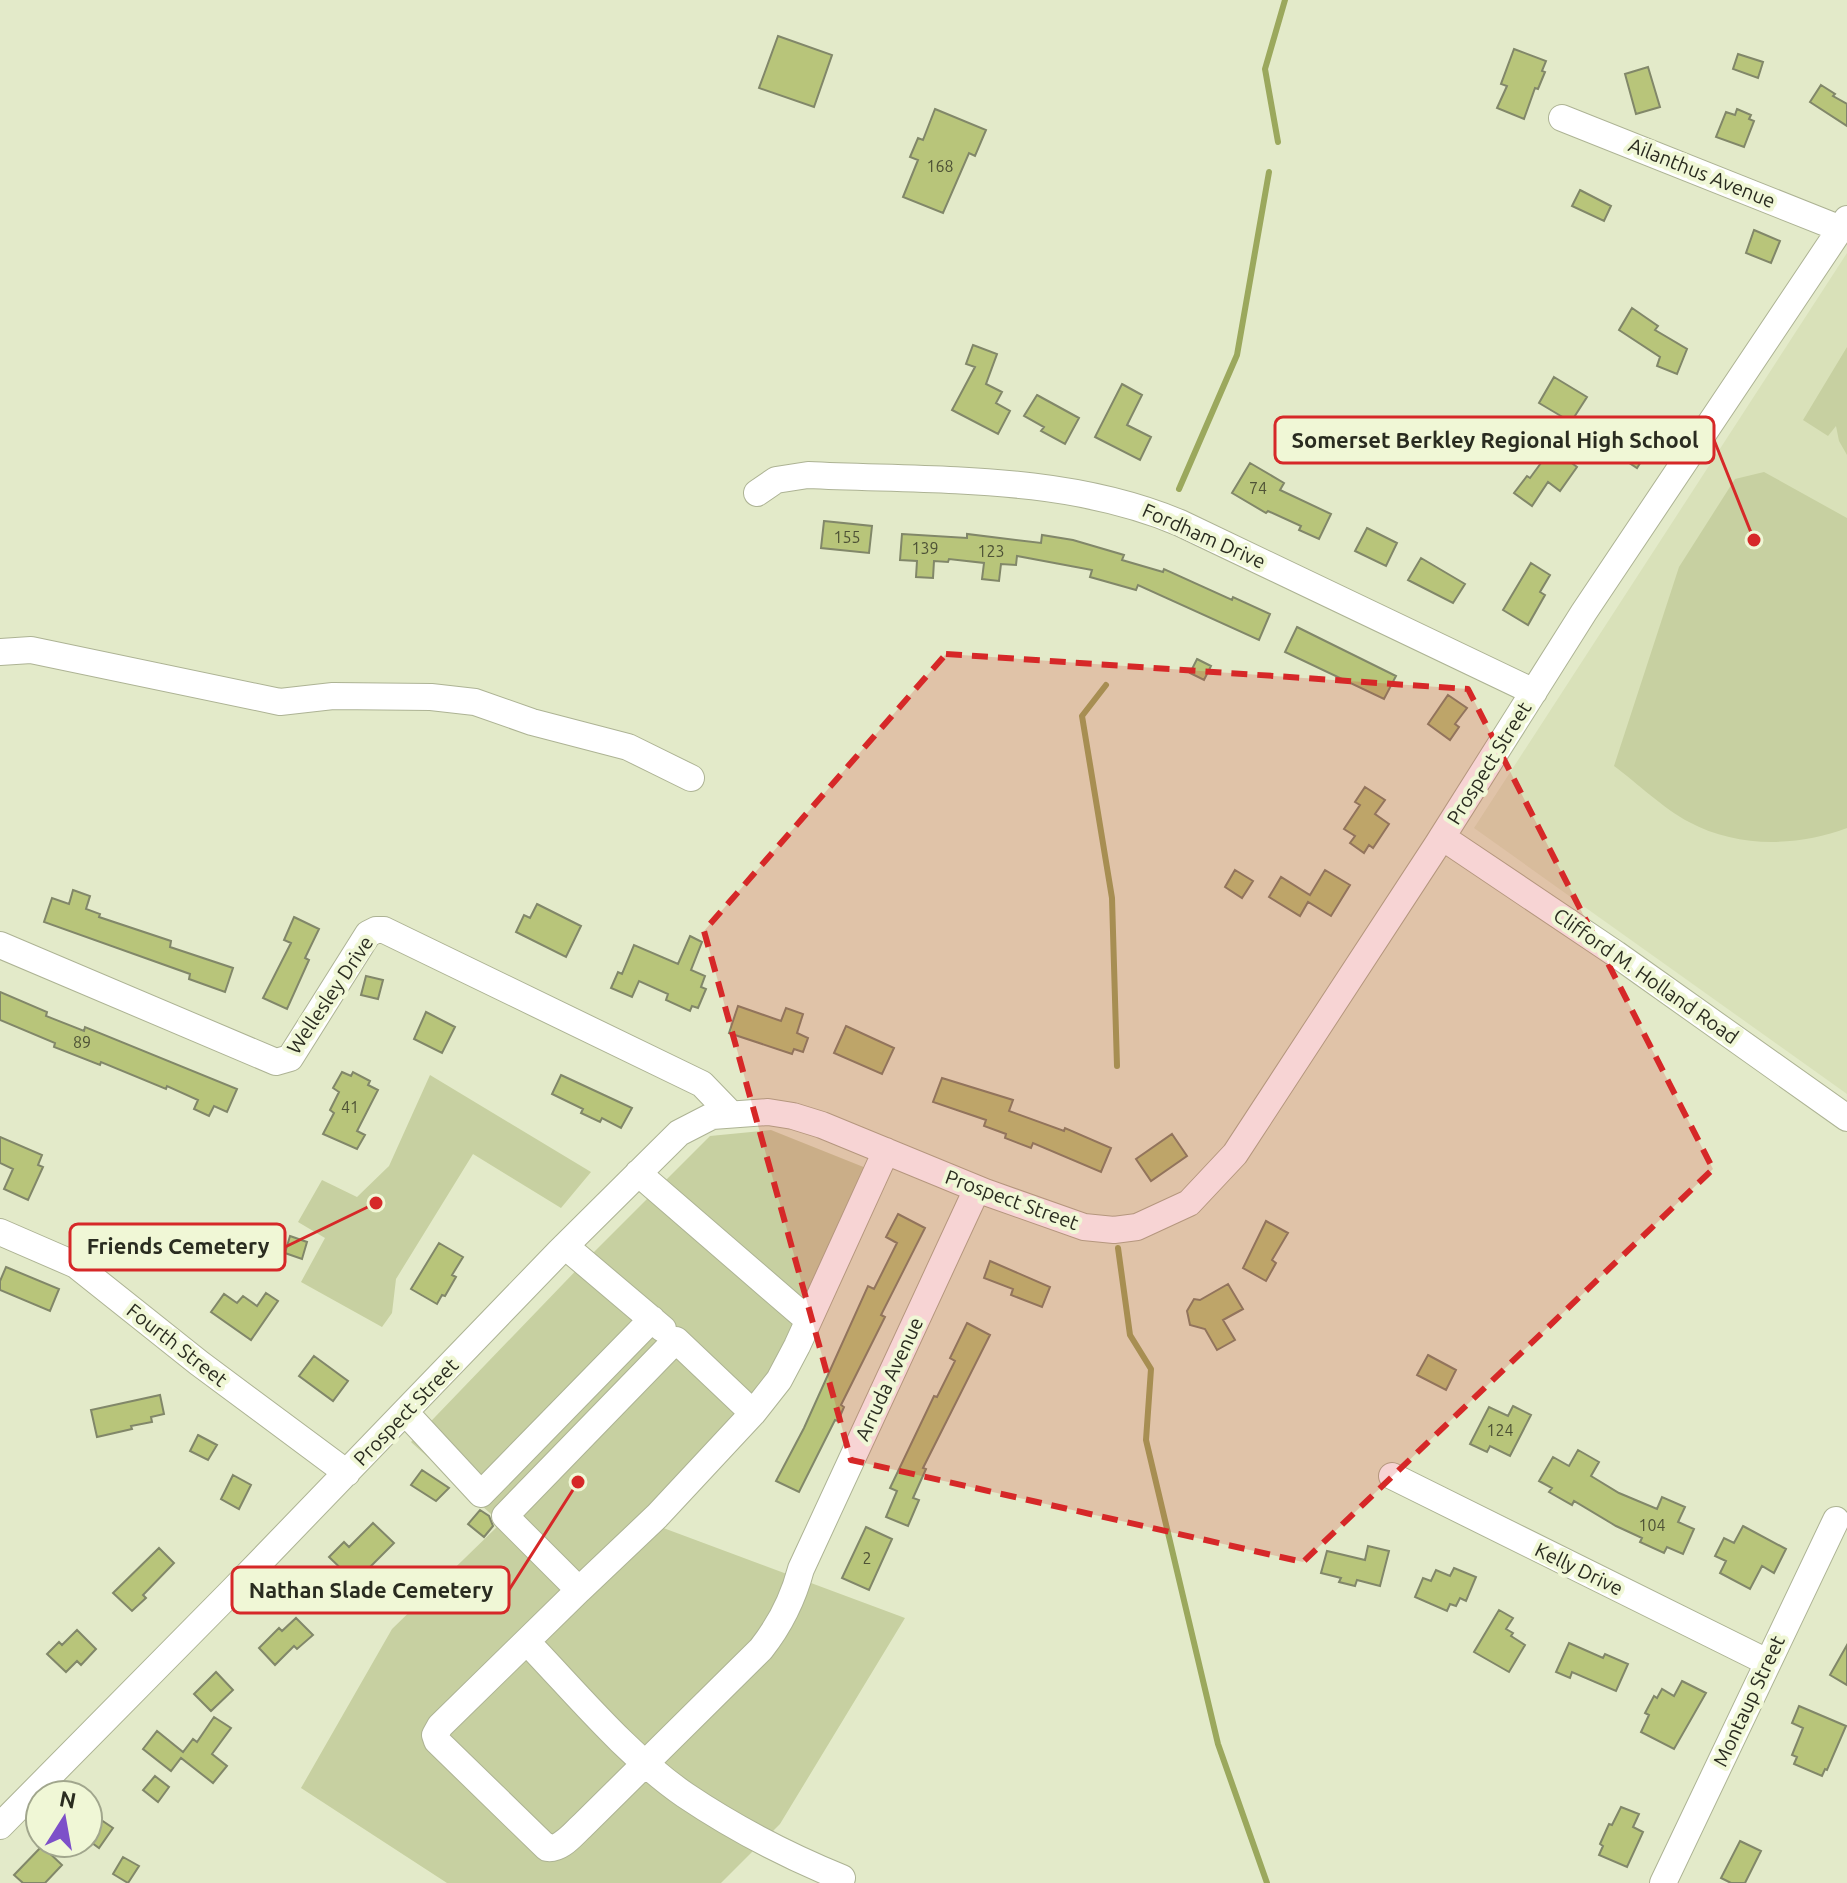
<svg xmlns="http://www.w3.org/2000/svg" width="1847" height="1883" viewBox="0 0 1847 1883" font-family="Ubuntu,sans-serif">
  <rect width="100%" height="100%" fill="#e3eac9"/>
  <!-- built -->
  <path fill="#d9e1b9" d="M1847 253V1094L1474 828Z"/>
  <!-- green -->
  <path fill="#c7d0a1" d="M1847 347V455L1839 441 1836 426 1828 436 1803 420Z
    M1764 472 1847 518V828C1797 847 1737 848 1689 822 1664 809 1637 783 1614 766L1679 567 1735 479Z
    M430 1075 591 1172 561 1208 473 1154 396 1279 392 1313 382 1327 301 1282 325 1238 298 1222 322 1180 357 1197 389 1166Z
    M771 1130 881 1174 790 1370 658 1526 905 1618 780 1824 721 1883H447L301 1788 392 1629 501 1523 411 1442 589 1257 710 1136Z"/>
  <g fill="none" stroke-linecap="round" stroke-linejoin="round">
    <!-- stream -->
    <path stroke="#9ba85d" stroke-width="6" d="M1278 142 1265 69 1285 0
      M1179 489 1237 355 1269 172
      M1106 685 1082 716 1112 898 1117 1066
      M1118 1248 1130 1335 1151 1369 1146 1440 1218 1744 1267 1883"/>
  </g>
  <!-- building -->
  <path fill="#b8c57a" stroke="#818769" stroke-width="2" d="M778 36 832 55 814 107 759 88Z
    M1514 49 1546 61 1542 71 1545 72 1538 89 1535 88 1524 119 1497 108 1507 86 1501 84Z
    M1738 54 1763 62 1758 78 1733 69Z
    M1648 67 1660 107 1636 114 1625 74Z
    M1821 85 1835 94 1833 96 1847 104V126L1810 102Z
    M935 109 986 130 975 156 969 153 943 213 903 197 918 160 910 157 918 138 923 140Z
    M1737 109 1751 115 1749 119 1754 121 1744 147 1716 137 1726 112 1735 115Z
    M1580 190 1611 206 1604 221 1572 206Z
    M1754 230 1780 241 1771 263 1746 253Z
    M1632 308 1658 326 1655 330 1687 349 1677 374 1657 366 1660 357 1619 330Z
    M973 345 997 354 986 384 1002 392 996 403 1010 411 998 434 952 410 975 367 966 364Z
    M1554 377 1587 397 1571 422 1539 403Z
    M1122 384 1142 395 1127 425 1151 437 1140 460 1095 437Z
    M1037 395 1079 418 1065 444 1041 431 1044 427 1024 416Z
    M1611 419 1651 446 1637 468 1596 441Z
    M1552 448 1577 467 1560 491 1548 482 1532 506 1514 493 1527 476 1530 478Z
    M1250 463 1284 483 1280 490 1331 514 1319 539 1299 530 1301 526 1268 511 1266 513 1232 493Z
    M824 521 872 526 869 553 821 548Z
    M1367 528 1397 543 1386 566 1355 551Z
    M902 534 967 538V534L1041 543 1042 535 1073 540 1124 555 1122 560 1163 572 1164 569 1232 600 1233 597 1270 614 1259 640 1138 585 1136 590 1090 577 1092 570 1017 556 1016 565 1001 564 999 581 982 579 984 563 949 559 948 562 934 561 933 578 916 577 917 561 900 560Z
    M1421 558 1465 584 1453 603 1408 580Z
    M1531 563 1550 575 1540 592 1545 595 1528 625 1503 610Z
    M1297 627 1396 676 1384 699 1285 652Z
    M1197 659 1211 666 1204 680 1190 673Z
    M1448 695 1467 708 1455 724 1459 727 1450 740 1428 724Z
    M1365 787 1385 800 1375 814 1389 824 1373 848 1369 845 1364 853 1350 843 1355 836 1344 829 1360 805 1355 802Z
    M1235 870 1253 881 1242 898 1225 887Z
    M1325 870 1350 885 1331 916 1308 902 1300 916 1269 897 1281 877 1310 895Z
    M73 890 90 896 86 909 100 914 99 917 171 941 170 947 233 968 225 992 189 979 190 974 44 922 52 898 69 904Z
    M537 904 581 926 566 957 516 932 524 915 530 918Z
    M294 917 319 929 305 958 309 960 287 1009 263 998 291 943 284 940Z
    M690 936 702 942 691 970 705 976 701 987 706 989 698 1008 692 1006 690 1011 666 1000 668 994 639 981 632 997 611 988 618 972 622 974 634 945 678 964Z
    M366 976 383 980 378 999 361 995Z
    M0 992 47 1012 46 1016 84 1031 85 1027 237 1089 227 1112 214 1106 209 1116 194 1109 198 1100 167 1086 166 1089 101 1062 100 1065 54 1047 55 1043 0 1020Z
    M738 1006 781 1021 786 1008 803 1014 797 1033 808 1038 803 1052 794 1049 792 1054 729 1033Z
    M426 1012 455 1027 442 1053 414 1039Z
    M846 1026 894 1048 882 1074 834 1053Z
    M342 1072 351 1076 353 1072 370 1081 368 1085 378 1090 357 1131 365 1135 357 1149 323 1134 334 1113 330 1110 339 1092 333 1088Z
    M561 1075 632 1108 621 1128 602 1118 600 1122 581 1113 583 1109 552 1094Z
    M942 1078 1013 1100 1009 1111 1064 1131 1065 1128 1111 1148 1101 1172 1033 1143 1031 1148 1005 1138 1006 1134 984 1126 986 1120 933 1102Z
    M1172 1134 1187 1156 1151 1181 1136 1159Z
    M0 1137 42 1155 38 1165 43 1167 28 1200 4 1189 13 1169 0 1163Z
    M898 1214 925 1228 881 1315 885 1317 841 1405 844 1407 838 1421 835 1420 799 1492 776 1481 804 1428 868 1286 874 1289 897 1243 886 1237Z
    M1266 1221 1288 1233 1272 1260 1276 1263 1266 1281 1243 1268Z
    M290 1236 307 1242 302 1259 285 1253Z
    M439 1243 463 1257 452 1275 456 1277 445 1296 442 1295 437 1304 411 1289Z
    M990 1261 1050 1287 1042 1307 1011 1295 1013 1289 984 1278Z
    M6 1267 59 1289 50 1311 0 1290V1281Z
    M1228 1284 1243 1309 1223 1320 1235 1340 1217 1350 1205 1329 1190 1325 1187 1311 1194 1299 1200 1300Z
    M266 1293 278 1301 251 1340 211 1312 224 1294 237 1303 243 1296 257 1306Z
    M967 1323 990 1335 923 1468 926 1469 913 1498 919 1500 908 1526 886 1517 897 1491 890 1488 934 1396 937 1397 955 1361 950 1358Z
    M1428 1355 1456 1370 1446 1390 1417 1375Z
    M314 1356 348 1381 333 1401 299 1376Z
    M160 1395 164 1414 151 1417 152 1422 131 1426 132 1429 97 1437 91 1410Z
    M1513 1406 1531 1415 1510 1456 1490 1446 1487 1452 1470 1444 1489 1407 1508 1416Z
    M198 1435 217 1445 208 1460 190 1451Z
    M1578 1450 1599 1462 1591 1476 1619 1493 1657 1509 1662 1497 1685 1507 1678 1522 1694 1529 1683 1554 1667 1547 1664 1553 1640 1542 1642 1538 1616 1526 1574 1501 1572 1505 1549 1492 1552 1488 1539 1481 1553 1457 1569 1466Z
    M422 1470 449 1488 436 1501 411 1485Z
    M233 1475 251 1485 239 1509 221 1499Z
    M480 1510 489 1516 493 1526 484 1537 468 1524Z
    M373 1523 394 1543 355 1582 329 1557 344 1542 349 1547Z
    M1743 1526 1786 1549 1774 1573 1762 1566 1750 1589 1720 1573 1726 1561 1715 1556 1724 1538 1734 1543Z
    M866 1527 892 1539 869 1590 842 1578Z
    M1368 1546 1389 1551 1380 1586 1357 1580 1355 1586 1339 1582 1341 1578 1321 1573 1327 1551 1365 1560Z
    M159 1548 174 1563 143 1595 146 1598 132 1611 113 1593Z
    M1454 1568 1476 1577 1466 1601 1460 1598 1456 1606 1450 1604 1447 1611 1415 1597 1423 1578 1431 1581 1436 1570 1450 1576Z
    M1499 1610 1513 1618 1506 1629 1513 1633 1511 1636 1525 1645 1509 1672 1474 1652Z
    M296 1618 313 1635 297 1649 294 1646 275 1665 259 1648 279 1628 282 1631Z
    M77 1630 96 1649 81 1665 77 1661 66 1672 47 1654 59 1642 62 1645Z
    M1569 1643 1603 1658 1605 1654 1628 1664 1616 1691 1572 1672 1570 1678 1556 1672Z
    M1847 1645V1685L1830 1675Z
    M216 1672 233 1690 211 1711 194 1694Z
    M1682 1681 1706 1693 1674 1749 1641 1732 1649 1715 1645 1713 1654 1696 1657 1698 1662 1689 1674 1696Z
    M1799 1706 1846 1726 1827 1770 1825 1769 1822 1776 1794 1764 1797 1757 1792 1755 1803 1728 1792 1723Z
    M214 1717 231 1728 212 1754 227 1766 213 1783 181 1758 171 1771 143 1749 157 1731 183 1752 193 1739 197 1742Z
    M155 1776 169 1787 158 1802 143 1790Z
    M1621 1807 1639 1814 1633 1827 1643 1832 1627 1867 1599 1855 1603 1846 1600 1844 1609 1824 1612 1825Z
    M88 1811 113 1828 99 1848 88 1840Z
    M1740 1841 1761 1851 1745 1883H1731L1721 1878Z
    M42 1846 62 1865 45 1883H23L14 1875Z
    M123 1857 139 1866 128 1883 113 1874Z"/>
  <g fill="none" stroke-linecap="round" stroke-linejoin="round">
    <!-- minor casing -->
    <g stroke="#adb394" stroke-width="28">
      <path id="minor" d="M1562 118 1841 229
        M757 493 776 480 808 475C932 481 1064 474 1180 523L1534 692
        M0 652 31 650 280 702 333 696 431 697 475 702 532 722 628 747 691 778
        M1442 837 1616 954 1847 1118
        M0 945 276 1062 290 1058 368 934 376 930H384L702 1084 731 1114
        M638 1173 808 1320
        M0 1232 76 1265 199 1363 347 1473
        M565 1246 663 1329
        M405 1412 481 1494 652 1319
        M753 1413 676 1340 505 1516 579 1590 657 1516 753 1413 779 1380 797 1346 886 1151
        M1392 1476 1767 1662
        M579 1590 440 1726 435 1735 437 1741 547 1848C561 1850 572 1835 582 1826L761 1649C780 1625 793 1599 801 1569L977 1189
        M527 1642C576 1693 627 1755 685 1795 734 1828 788 1856 842 1878
        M0 1826 233 1590 558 1253 679 1133 712 1116 768 1112 793 1116 822 1125 985 1192 1084 1227 1114 1230 1137 1227 1189 1203 1235 1154 1437 845 1584 612 1847 219
        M1663 1883 1836 1520"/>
    </g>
    <!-- minor -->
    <use href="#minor" stroke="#fff" stroke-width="26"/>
  </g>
  <!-- marked area -->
  <path fill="#d62828" fill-opacity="0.2" stroke="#d62828" stroke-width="6" stroke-dasharray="16 10" stroke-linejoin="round" d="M946 654 1468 689 1713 1169 1303 1562 851 1460 704 931Z"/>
  <g text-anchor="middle" stroke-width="8" stroke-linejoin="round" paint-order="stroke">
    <!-- number labels -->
    <g font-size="16" fill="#4e5236">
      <text x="940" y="172">168</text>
      <text x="1258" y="494">74</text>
      <text x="847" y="543">155</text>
      <text x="925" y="554">139</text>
      <text x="991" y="557">123</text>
      <text x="82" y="1048">89</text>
      <text x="350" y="1113">41</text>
      <text x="1500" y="1436">124</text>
      <text x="1652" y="1531">104</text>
      <text x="867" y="1564">2</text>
    </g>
    <!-- street labels -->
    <g font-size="20" fill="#2a2c20" stroke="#f0f7d6">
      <text transform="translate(1702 173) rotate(22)" y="7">Ailanthus Avenue</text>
      <text transform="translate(1204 536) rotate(24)" y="7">Fordham Drive</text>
      <text transform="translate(1489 763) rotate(-58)" y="7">Prospect Street</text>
      <text transform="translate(1646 976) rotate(35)" y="7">Clifford M. Holland Road</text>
      <text transform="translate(330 995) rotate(-56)" y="7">Wellesley Drive</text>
      <text transform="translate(1012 1200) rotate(20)" y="7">Prospect Street</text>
      <text transform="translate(177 1345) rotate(38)" y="7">Fourth Street</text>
      <text transform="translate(889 1379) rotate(-65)" y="7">Arruda Avenue</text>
      <text transform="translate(406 1412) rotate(-46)" y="7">Prospect Street</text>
      <text transform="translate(1579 1569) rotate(26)" y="7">Kelly Drive</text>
      <text transform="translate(1749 1701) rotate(-65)" y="7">Montaup Street</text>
    </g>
  </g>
  <!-- callouts -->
  <path fill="none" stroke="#d62828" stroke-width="3" d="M1754 540L1714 440M376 1203L285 1247M578 1482L509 1590"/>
  <g fill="#d62828" stroke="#f0f7d6" stroke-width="3">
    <circle cx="1754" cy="540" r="8"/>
    <circle cx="376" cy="1203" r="8"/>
    <circle cx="578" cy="1482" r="8"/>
  </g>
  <g fill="#f0f7d6" stroke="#d62828" stroke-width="3">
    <rect x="1275" y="417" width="439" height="46" rx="8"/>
    <rect x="70" y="1224" width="215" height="46" rx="8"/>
    <rect x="232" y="1567" width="277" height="46" rx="8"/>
  </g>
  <g font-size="22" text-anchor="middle" font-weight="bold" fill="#2a2c20">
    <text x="1495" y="448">Somerset Berkley Regional High School</text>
    <text x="178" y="1254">Friends Cemetery</text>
    <text x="371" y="1598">Nathan Slade Cemetery</text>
  </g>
  <!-- north arrow -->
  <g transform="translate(64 1819) rotate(11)"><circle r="38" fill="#f0f7d6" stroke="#a1a68d" stroke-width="2"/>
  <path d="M0-6L14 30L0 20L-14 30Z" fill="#7d50c9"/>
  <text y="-12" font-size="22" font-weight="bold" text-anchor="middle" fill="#2a2c20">N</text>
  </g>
</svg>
